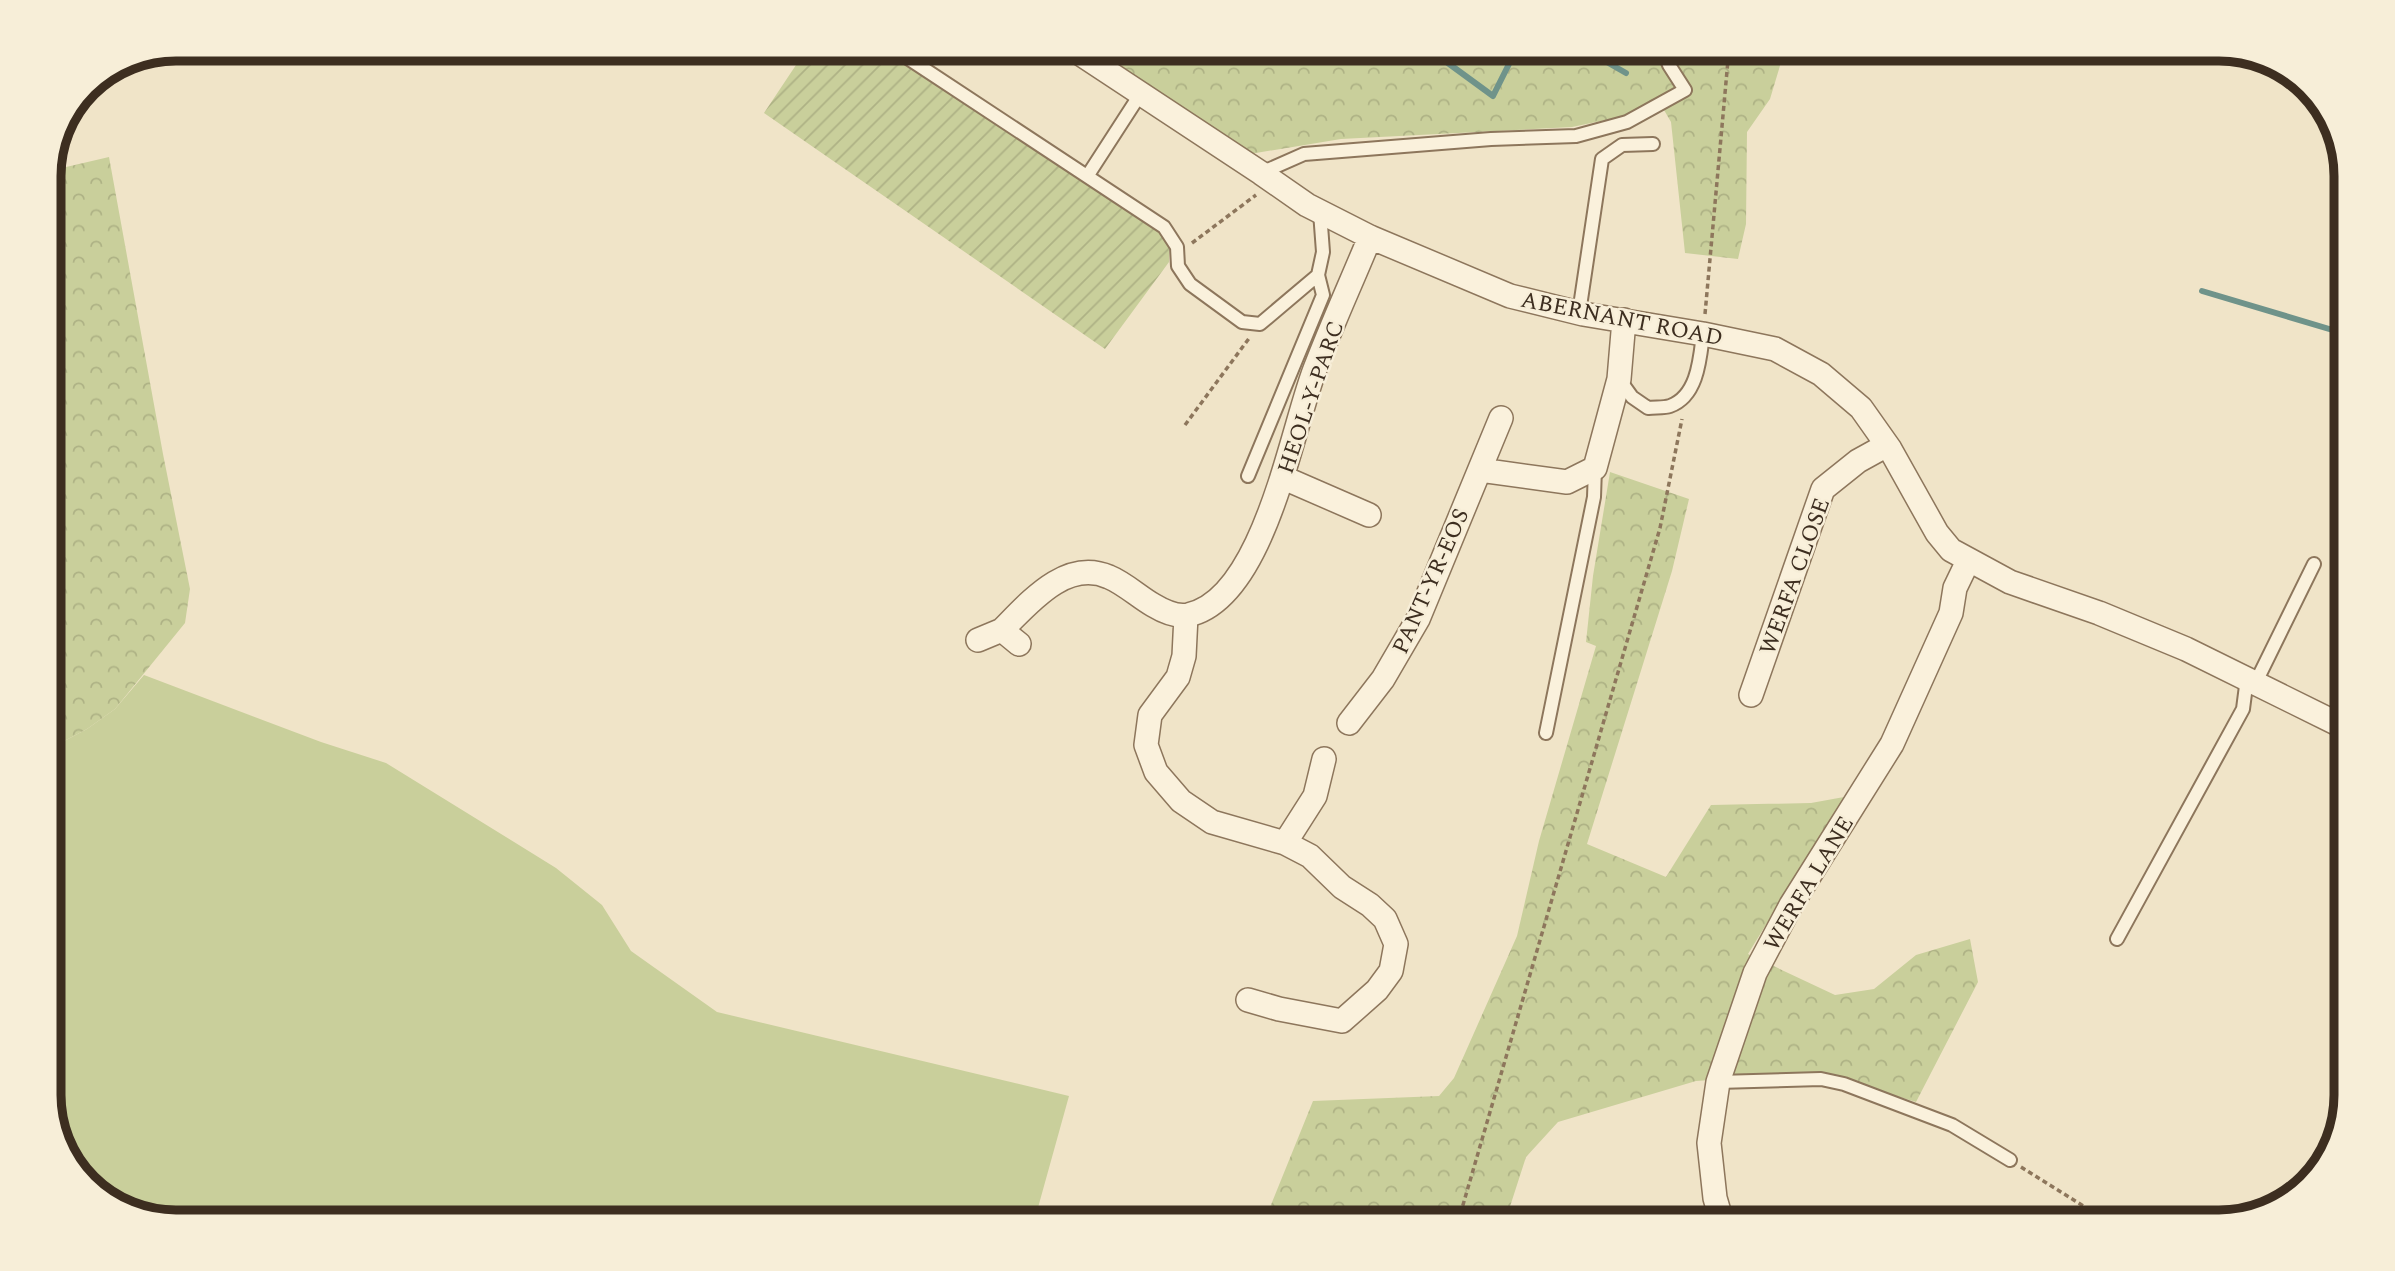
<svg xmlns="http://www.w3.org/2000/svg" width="2395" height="1271" viewBox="0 0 2395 1271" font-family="Spectral,serif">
  <defs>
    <pattern id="forest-crowns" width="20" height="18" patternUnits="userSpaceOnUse" patternTransform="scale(1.75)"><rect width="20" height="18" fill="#c9cf9b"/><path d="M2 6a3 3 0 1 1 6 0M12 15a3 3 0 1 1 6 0" fill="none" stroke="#aeb285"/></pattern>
    <pattern id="garden-furrows" width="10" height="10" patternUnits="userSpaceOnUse" patternTransform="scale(1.75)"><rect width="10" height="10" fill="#c9cf9b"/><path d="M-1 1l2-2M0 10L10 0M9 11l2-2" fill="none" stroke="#aeb285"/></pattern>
  </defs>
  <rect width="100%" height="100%" fill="#f0e4c8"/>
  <!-- grass -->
  <path fill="#c9cf9b" d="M144 675 321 742 386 763 556 868 602 905 631 951 717 1012 1069 1096 1034 1222H176L120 1209 70 1165 49 1104V749L87 729 115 709Z"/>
  <!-- forest -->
  <path fill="url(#forest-crowns)" d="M1092 49H1785L1770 99 1747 132 1746 224 1738 259 1685 253 1671 122 1657 98 1625 116 1572 127 1341 139 1250 154Z
    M109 157 163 454 190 589 185 623 115 709 87 729 49 749V171Z
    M1610 472 1689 499 1672 571 1587 844 1666 877 1711 805 1811 803 1844 797 1748 954 1835 995 1874 989 1916 955 1970 939 1978 982 1916 1102 1821 1073 1696 1081 1558 1122 1526 1157 1505 1222H1264L1313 1101 1439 1096 1454 1078 1517 936 1539 841 1596 646 1586 642 1593 576Z"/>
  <!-- garden -->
  <path fill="url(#garden-furrows)" d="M771 49H884L1160 230 1169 246V262L1105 349 764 113 796 65Z"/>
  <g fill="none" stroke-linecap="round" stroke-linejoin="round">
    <!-- stream -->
    <path stroke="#6f938a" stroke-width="6" d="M1352 49 1366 58H1441L1493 96 1515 52 1520 49
      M1584 49 1626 73
      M2202 291 2346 334"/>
    <!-- service casing -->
    <g stroke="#8d765c" stroke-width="16">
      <path id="service" d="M894 49 1164 227 1177 247 1178 266 1190 284 1242 322 1260 324 1318 275 1323 252 1320 212
        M1261 173 1304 154 1491 139 1576 136 1627 122 1685 90 1669 65 1663 49
        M1088 175 1141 93
        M1579 313 1602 159 1622 145 1653 144
        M1619 379 1632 397 1648 408C1655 407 1664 408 1670 406 1698 396 1700 358 1703 334
        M1248 476 1323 295 1318 275
        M2256 682 2314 564
        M1546 733 1594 497 1595 468
        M2117 939 2243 709 2247 678
        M1718 1082 1821 1079 1844 1084 1952 1125 2010 1160"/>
    </g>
    <!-- minor casing -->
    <g stroke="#8d765c" stroke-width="26">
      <path id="minor" d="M1073 49 1261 173 1307 205 1370 237 1510 296 1583 314 1703 334 1775 349 1821 374 1861 408 1890 449 1937 533 1951 550 2010 582 2099 613 2186 649 2346 728
        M1480 470 1567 482 1595 468 1619 379 1624 320
        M1284 478 1369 515
        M1186 616 1184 656 1178 677 1150 715 1146 745 1156 772 1181 801 1212 822 1285 843 1310 856 1342 887 1370 905 1385 919 1396 944 1391 971 1377 990 1342 1021 1279 1009 1248 1000
        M1002 630C1029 603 1066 558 1109 577 1124 583 1139 597 1153 605 1163 611 1177 617 1188 615 1264 599 1291 431 1315 369 1332 324 1352 281 1370 237
        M978 640 1002 630 1019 644
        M1751 695 1823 489 1858 461 1887 445
        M1349 723 1383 679 1418 619 1501 418
        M1285 843 1315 796 1324 759
        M1722 1222 1715 1198 1709 1143 1718 1082 1755 973 1791 905 1892 744 1951 613 1955 588 1968 561"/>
    </g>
    <!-- path -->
    <path stroke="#8d765c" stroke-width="3.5" stroke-dasharray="5 3.5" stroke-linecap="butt" d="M1192 243 1256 195
      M1705 314 1729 49
      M1185 425 1250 337
      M2021 1167 2109 1222
      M1458 1222 1660 528 1682 419"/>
    <!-- service -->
    <use href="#service" stroke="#faf1dc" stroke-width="12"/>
    <!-- minor -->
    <use href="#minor" stroke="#faf1dc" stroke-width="23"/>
  </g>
  <g text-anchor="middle" stroke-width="5" stroke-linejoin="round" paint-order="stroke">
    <!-- street labels -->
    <g font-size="23" fill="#3d2e20" stroke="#f7eed8">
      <text transform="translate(1622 318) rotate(11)" y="8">ABERNANT ROAD</text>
      <text transform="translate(1310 397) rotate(-71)" y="8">HEOL-Y-PARC</text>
      <text transform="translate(1794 576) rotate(-70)" y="8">WERFA CLOSE</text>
      <text transform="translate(1430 581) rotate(-66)" y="8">PANT-YR-EOS</text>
      <text transform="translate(1808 883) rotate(-59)" y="8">WERFA LANE</text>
    </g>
  </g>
  <!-- crop -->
  <path d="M0 0H2395V1271H0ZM176 61H2219A115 115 0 0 1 2334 176V1095A115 115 0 0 1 2219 1210H176A115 115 0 0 1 61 1095V176A115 115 0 0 1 176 61Z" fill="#f7eed8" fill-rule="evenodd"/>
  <path fill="none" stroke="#3d2e20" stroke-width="9" d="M176 61H2219A115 115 0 0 1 2334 176V1095A115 115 0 0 1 2219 1210H176A115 115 0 0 1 61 1095V176A115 115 0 0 1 176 61Z"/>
</svg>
